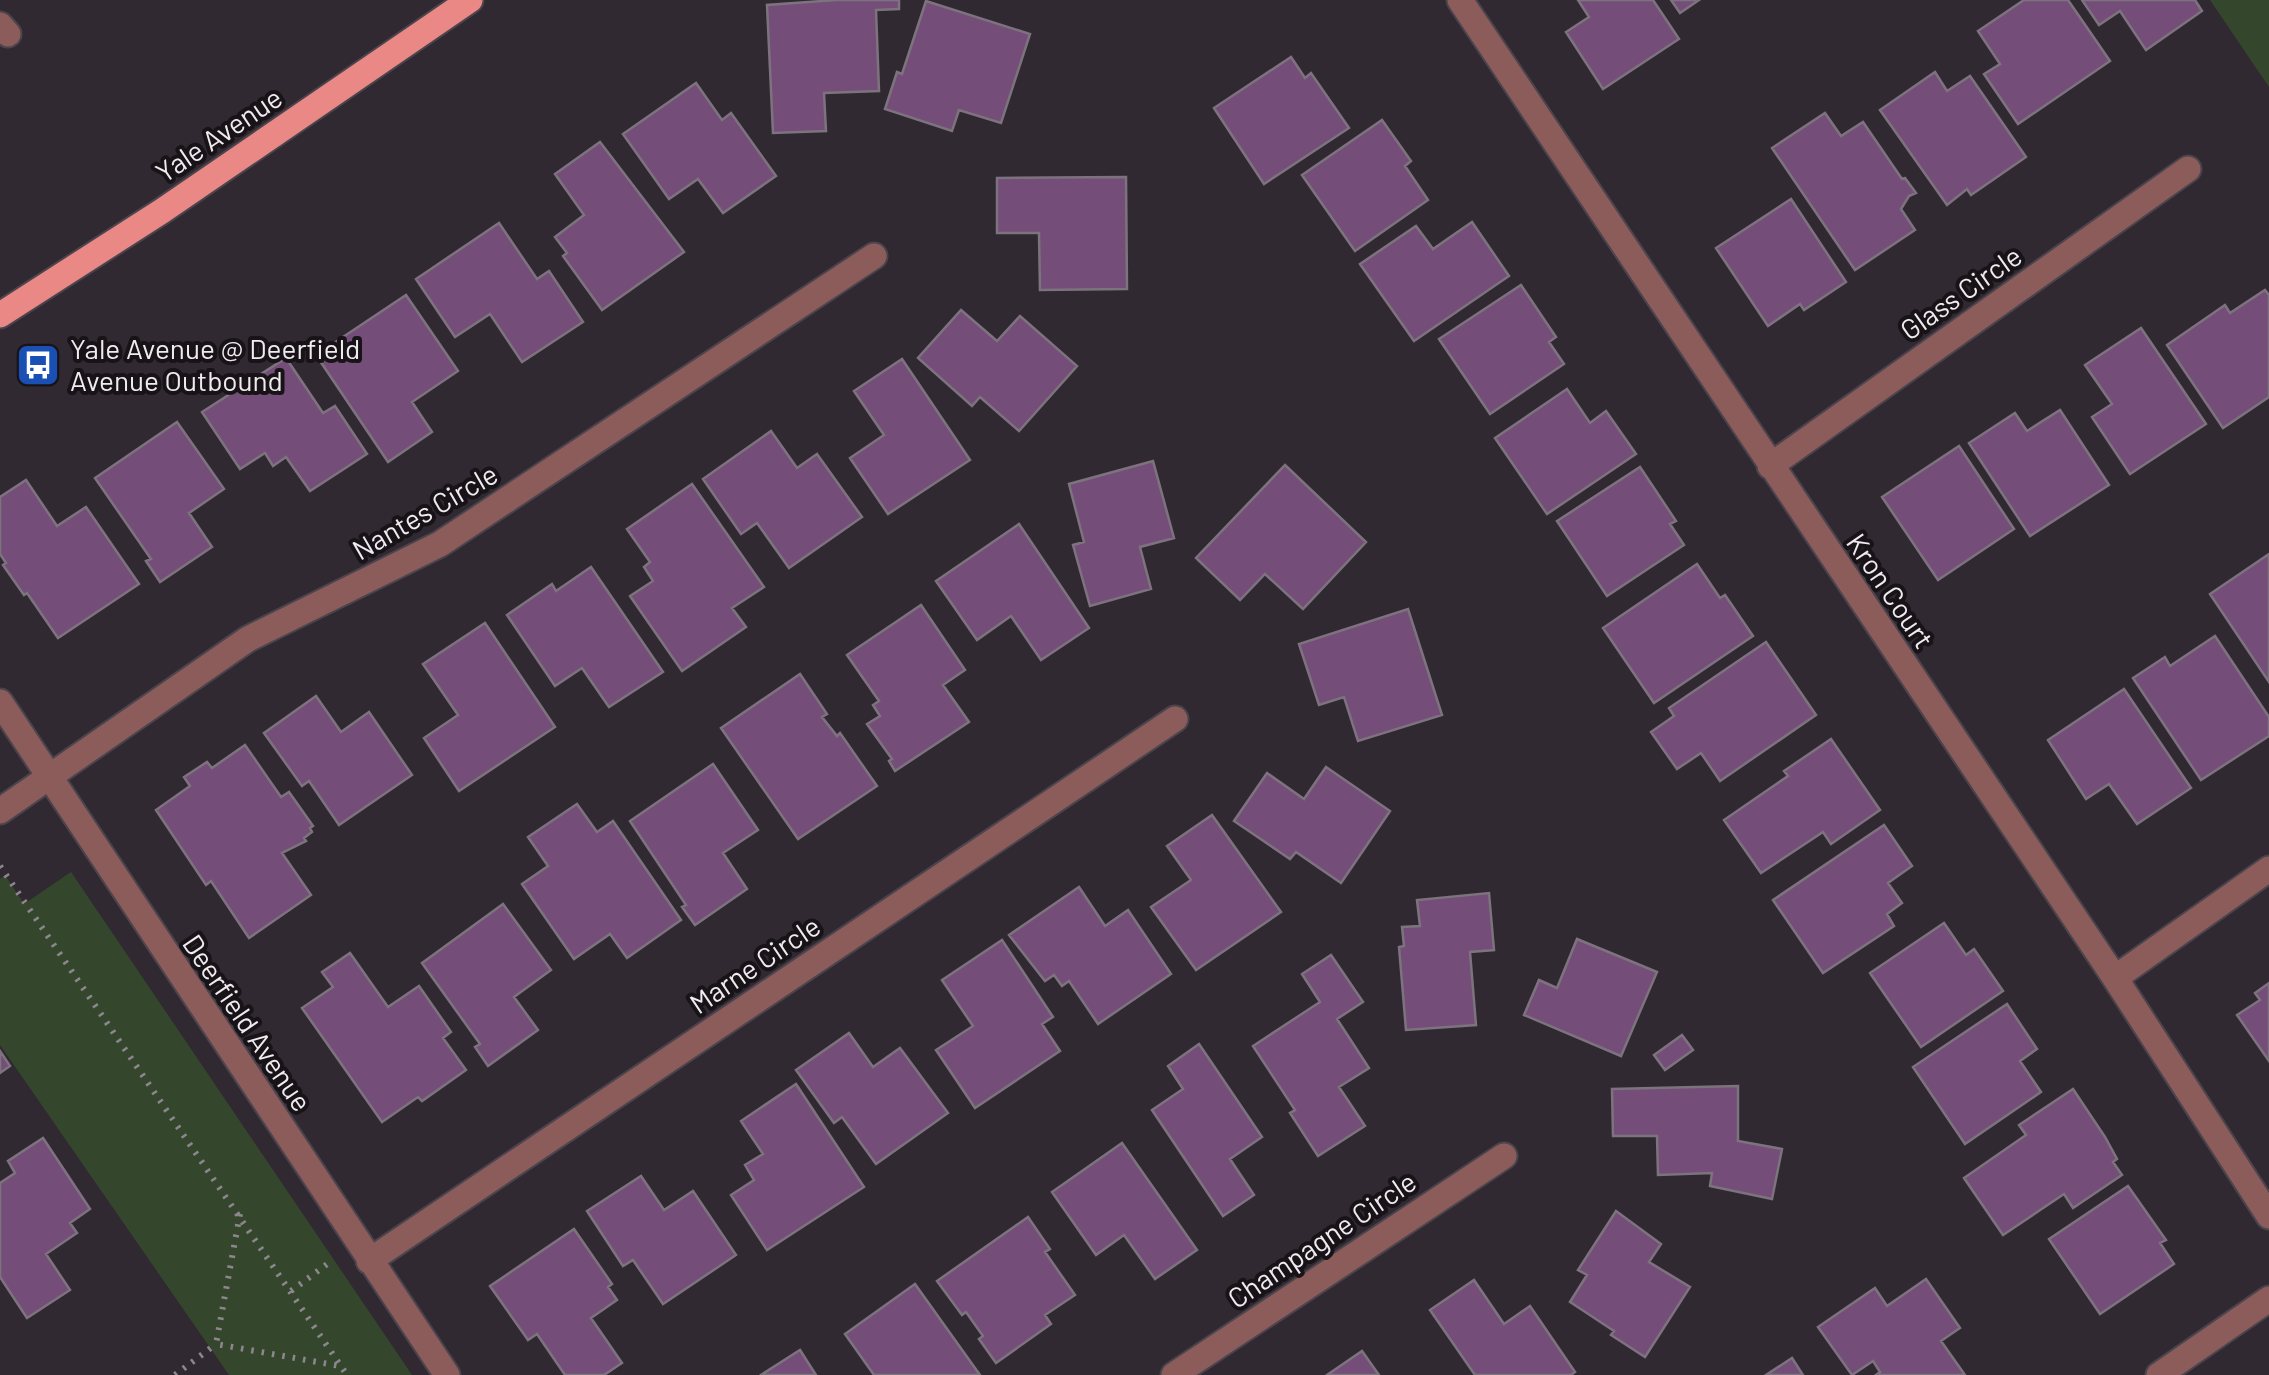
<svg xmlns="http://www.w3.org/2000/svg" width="2269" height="1375" viewBox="0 0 2269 1375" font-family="Barlow,sans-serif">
  <rect width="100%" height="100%" fill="#312932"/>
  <!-- green -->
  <path fill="#34472d" d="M2210 0H2269V87Z
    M71 872 412 1375H229L0 1045V879L5 875 24 904Z"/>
  <!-- building -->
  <path fill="#744d78" stroke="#7d737e" stroke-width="2.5" d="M836 0H899V9L876 10 879 91 824 93 826 131 773 133 767 5Z
    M1578 0H1653L1679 39 1603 89 1566 32 1589 17Z
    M1671 0H1699L1680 13Z
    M2024 0H2068L2110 61 2018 124 1984 74 2000 64 1978 31Z
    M2082 0H2195L2202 11 2146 50 2120 11 2099 25Z
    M926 1 1030 34 1001 123 959 110 952 131 885 109 897 72 902 74Z
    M1291 57 1305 78 1311 73 1349 128 1264 184 1214 108Z
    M1935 72 1947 91 1970 76 2026 157 1971 195 1967 189 1947 205 1880 110Z
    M696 83 722 120 731 113 776 176 723 213 698 179 669 199 623 134Z
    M1825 113 1841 136 1863 122 1902 179 1905 178 1916 193 1909 196 1901 209 1915 230 1855 270 1772 148Z
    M1382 120 1411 161 1405 166 1428 200 1355 251 1302 175Z
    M600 142 684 252 602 310 563 256 567 253 555 237 584 215 555 174Z
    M1126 177 1127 289 1040 290 1039 233H997V178Z
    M1791 199 1846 282 1804 310 1800 304 1768 326 1716 248Z
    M1472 222 1509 276 1414 341 1360 264 1416 226 1433 249Z
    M499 223 537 279 549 271 583 322 522 362 490 314 455 337 416 279Z
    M1521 285 1556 337 1549 342 1564 364 1490 414 1439 339Z
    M2265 290 2269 295V397L2223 428 2167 345 2225 305 2230 313Z
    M406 295 458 371 412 402 432 432 388 462 316 355Z
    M961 310 997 341 1020 316 1077 366 1019 431 980 397 972 406 918 358Z
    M2141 328 2206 424 2130 474 2092 417 2112 404 2085 365Z
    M286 358 323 413 335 406 367 454 310 491 286 457 273 466 265 453 240 469 202 412Z
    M902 359 970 460 888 514 850 458 884 435 854 391Z
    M1567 389 1590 423 1606 411 1636 454 1547 514 1495 438Z
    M2060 410 2109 485 2030 536 1969 443 2015 413 2027 431Z
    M177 422 224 489 189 513 212 547 160 582 146 561 151 559 95 478Z
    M771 431 797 468 817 454 862 517 789 568 757 523 741 534 703 479Z
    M1959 446 2014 529 1938 580 1882 497Z
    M1153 461 1174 538 1140 547 1151 589 1090 606 1073 545 1084 542 1069 484Z
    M1285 465 1366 542 1303 609 1265 574 1240 600 1196 558Z
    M1640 467 1676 521 1670 524 1684 545 1607 596 1557 521Z
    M26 480 57 526 86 507 139 584 58 638 27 593 24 595 3 565 6 563 0 554V497Z
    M692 484 764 587 732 608 746 627 682 671 630 596 653 581 644 567 650 562 627 529Z
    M1019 524 1089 628 1041 660 1011 616 977 640 936 581Z
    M2269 554V682L2210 594Z
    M1697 564 1720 598 1725 595 1753 636 1654 703 1603 628Z
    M591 567 663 672 609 707 582 668 555 686 507 615 552 584 556 591Z
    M921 605 965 670 943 685 969 722 895 771 889 761 892 759 867 724 880 716 873 705 879 701 847 655Z
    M1408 609 1442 715 1358 741 1344 697 1319 705 1299 644Z
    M485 623 555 727 459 791 424 738 458 715 423 664Z
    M2215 636 2269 717V736L2201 780 2133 678 2165 657 2170 666Z
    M1766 642 1816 715 1720 781 1701 753 1677 769 1651 732 1674 716 1669 708Z
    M800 674 827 714 822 717 837 736 840 733 877 786 798 839 721 728Z
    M2124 689 2191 788 2137 824 2109 784 2086 799 2048 740Z
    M316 696 341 732 369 712 412 775 339 825 309 781 302 786 264 733Z
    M1831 739 1880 810 1831 844 1823 832 1761 873 1724 820 1788 776 1784 771Z
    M245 745 281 797 289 792 313 826 310 828 312 832 304 838 306 841 282 853 311 895 249 938 211 881 206 885 156 810 190 786 184 777 207 762 212 768Z
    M713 764 758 830 723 853 747 889 695 925 682 907 686 905 630 821Z
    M1326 767 1390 811 1341 883 1296 852 1290 859 1234 821 1267 773 1304 799Z
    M577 804 597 832 613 821 681 920 627 958 610 934 574 959 522 884 548 866 528 837Z
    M1212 815 1281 912 1196 970 1151 907 1191 880 1167 846Z
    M1884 825 1912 866 1888 883 1902 903 1887 914 1894 926 1823 973 1773 900Z
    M1079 887 1105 926 1128 910 1171 974 1098 1024 1069 981 1062 986 1054 975 1045 981 1009 935Z
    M1489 893 1494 950 1470 952 1476 1025 1406 1030 1399 947 1404 946 1402 927 1420 926 1417 900Z
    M503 904 551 970 514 997 538 1030 488 1066 475 1047 480 1044 422 963Z
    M1944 923 1966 955 1974 949 2003 991 1921 1047 1870 973Z
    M1577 939 1657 972 1621 1056 1524 1015 1539 980 1557 988Z
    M1002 940 1053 1017 1042 1024 1060 1051 975 1108 936 1050 973 1026 942 980Z
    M350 953 388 1007 419 986 451 1032 443 1038 466 1070 422 1101 418 1097 382 1122 302 1008 333 987 322 972Z
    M1331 955 1363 1002 1337 1019 1369 1068 1339 1087 1365 1126 1318 1156 1290 1113 1295 1110 1253 1046 1320 1002 1302 974Z
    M2269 983V1061L2237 1015 2260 1000 2255 993Z
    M2007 1004 2037 1049 2020 1061 2041 1092 1965 1144 1913 1067Z
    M849 1033 873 1067 900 1048 948 1113 876 1164 842 1117 834 1123 796 1070Z
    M1682 1035 1693 1050 1665 1070 1654 1055Z
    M1199 1044 1262 1137 1230 1159 1254 1195 1223 1216 1152 1110 1183 1089 1168 1066Z
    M0 1051 10 1066 0 1073Z
    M796 1084 864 1187 767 1250 731 1195 754 1180 745 1165 763 1154 741 1121Z
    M1738 1086V1141L1782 1149 1772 1199 1710 1186 1712 1173 1658 1175 1657 1136H1613L1612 1089Z
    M2073 1089 2105 1137 2117 1159 2113 1162 2122 1175 2073 1208 2064 1194 2003 1235 1964 1178 2026 1135 2019 1125Z
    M43 1138 90 1209 70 1223 77 1233 46 1254 70 1290 27 1318 0 1277V1183L15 1173 8 1161Z
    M1122 1143 1197 1250 1155 1279 1124 1235 1096 1255 1052 1192Z
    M641 1176 664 1210 693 1191 736 1255 663 1304 633 1260 623 1266 587 1211Z
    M2128 1186 2166 1240 2160 1243 2174 1264 2100 1314 2049 1239Z
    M1616 1211 1661 1244 1649 1262 1690 1287 1645 1357 1611 1335 1614 1331 1570 1302 1587 1275 1578 1270Z
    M1028 1217 1050 1249 1045 1252 1075 1295 1045 1315 1051 1324 996 1363 979 1339 983 1336 966 1312 962 1315 937 1281Z
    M574 1229 612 1284 608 1287 617 1300 591 1318 622 1363 604 1375H565L537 1334 528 1340 490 1286Z
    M1926 1279 1960 1328 1941 1341 1965 1375H1876L1880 1372 1873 1361 1852 1375 1818 1327 1875 1288 1887 1306Z
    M1474 1280 1504 1324 1530 1306 1575 1372 1571 1375H1475L1430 1310Z
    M915 1284 980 1375H874L845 1334Z
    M800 1350 816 1375H761Z
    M1362 1351 1379 1375H1327Z
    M1792 1358 1803 1375H1766Z"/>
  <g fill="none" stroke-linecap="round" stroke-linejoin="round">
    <!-- minor casing -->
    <g stroke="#4c444d" stroke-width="29">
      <path id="minor" d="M1460 0 2115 978 2269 1216
        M0 25 8 34
        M1770 466 2188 169
        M0 702 447 1375
        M0 811 248 639 440 544 874 256
        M2115 978 2269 869
        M369 1261 1175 719
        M1174 1375 1504 1156
        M2159 1375 2269 1299"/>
    </g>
    <!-- major casing -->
    <g stroke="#4c444d" stroke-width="29">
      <path id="major" d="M0 315 162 211 470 0"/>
    </g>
    <!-- path -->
    <path stroke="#8d868e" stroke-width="6" stroke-dasharray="2.5 8" stroke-linecap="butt" d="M0 866 347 1375
      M240 1214 216 1344 340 1366
      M291 1291 330 1262
      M175 1375 216 1344"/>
    <!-- minor -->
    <use href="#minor" stroke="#8b5c59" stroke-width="25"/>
    <!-- major -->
    <use href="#major" stroke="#e98885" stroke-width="25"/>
  </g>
  <!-- icons -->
  <defs>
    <g id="bus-square" transform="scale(2.25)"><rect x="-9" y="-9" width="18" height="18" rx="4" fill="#1a4fb4" stroke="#171317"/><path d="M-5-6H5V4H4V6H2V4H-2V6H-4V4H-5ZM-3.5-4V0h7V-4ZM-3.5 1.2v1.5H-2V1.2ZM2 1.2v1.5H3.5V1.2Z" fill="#fff"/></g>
  </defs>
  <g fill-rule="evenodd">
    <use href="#bus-square" x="38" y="365"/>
  </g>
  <g text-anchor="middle" stroke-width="8" stroke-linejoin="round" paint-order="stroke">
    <!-- street labels -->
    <g font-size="28" fill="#f0eaf1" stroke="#171317">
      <text transform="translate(219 135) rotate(-34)" y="10">Yale Avenue</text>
      <text transform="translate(1961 293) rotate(-35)" y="10">Glass Circle</text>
      <text transform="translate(425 512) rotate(-30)" y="10">Nantes Circle</text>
      <text transform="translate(1890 591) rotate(56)" y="10">Kron Court</text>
      <text transform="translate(755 965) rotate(-34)" y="10">Marne Circle</text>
      <text transform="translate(247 1023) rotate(56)" y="10">Deerfield Avenue</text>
      <text transform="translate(1322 1240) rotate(-34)" y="10">Champagne Circle</text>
    </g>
    <!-- poi labels -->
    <g font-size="28" fill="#f0eaf1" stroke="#171317" text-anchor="start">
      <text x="70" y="359">Yale Avenue @ Deerfield<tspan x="70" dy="32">Avenue Outbound</tspan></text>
    </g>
  </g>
</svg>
